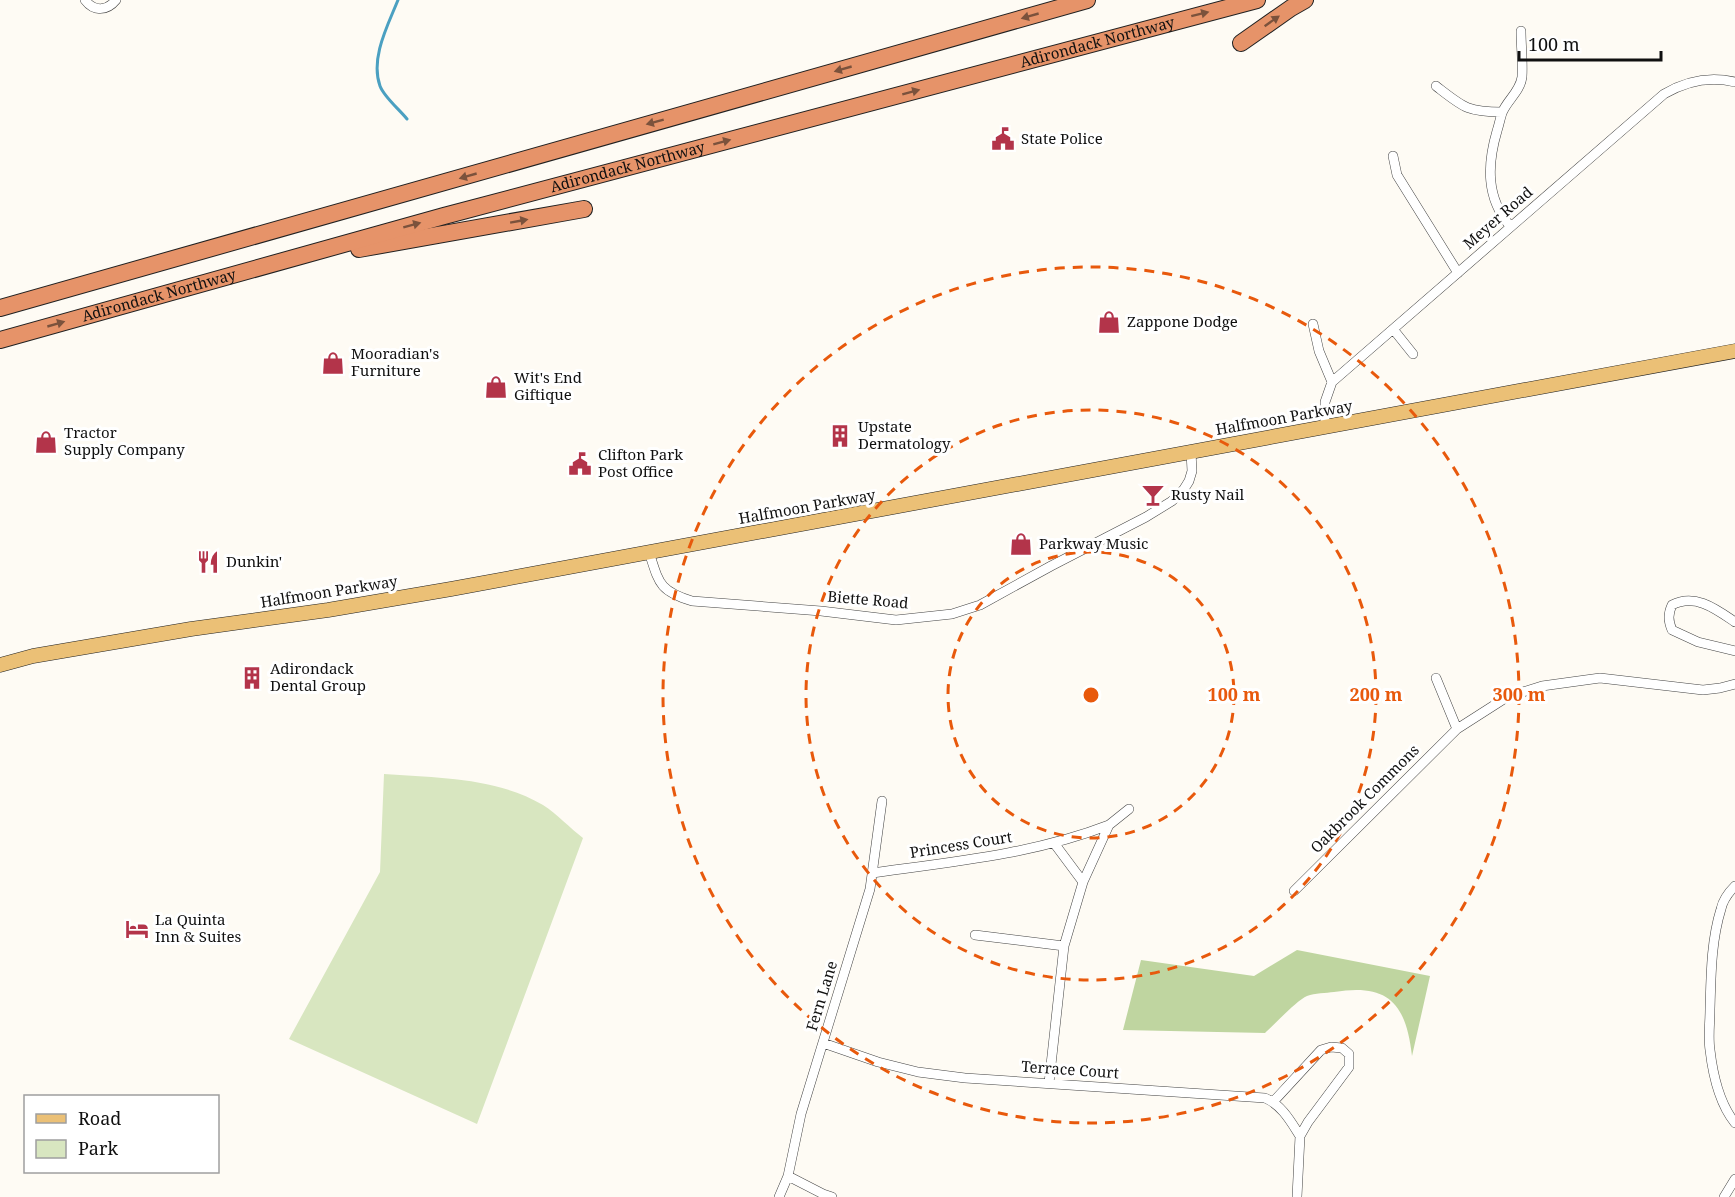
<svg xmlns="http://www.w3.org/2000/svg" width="1735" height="1197" viewBox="0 0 1735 1197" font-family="'Noto Serif',serif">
  <rect width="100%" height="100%" fill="#fefbf4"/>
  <!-- green -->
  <path fill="#d8e6c0" d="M384 774C437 778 495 777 543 805 557 814 570 828 583 838L477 1124 289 1039 380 872Z"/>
  <!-- forest -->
  <path fill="#bfd5a0" d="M1297 950 1430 976 1412 1056C1406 1004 1389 983 1334 992 1326 993 1315 993 1307 996 1297 1000 1274 1025 1265 1033L1123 1030 1141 960 1254 976Z"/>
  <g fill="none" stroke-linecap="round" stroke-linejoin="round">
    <!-- stream -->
    <path stroke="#4ba0c1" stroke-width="3" d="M398 0C388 25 370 58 380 86 384 97 399 109 407 119"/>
    <!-- street casing -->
    <g stroke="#434343" stroke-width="10">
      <path id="street" d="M85 0C94 12 107 11 116 0
        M1436 86C1463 107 1467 112 1502 112
        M1393 156 1397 175 1458 273
        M1510 226C1486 198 1487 165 1497 131 1499 125 1500 119 1502 113 1507 100 1520 92 1522 77 1523 62 1521 45 1521 31
        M1313 324 1319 351 1332 382
        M1393 329 1413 354
        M1325 428V402L1332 382 1664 94C1686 81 1710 76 1735 82
        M649 552C659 583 659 591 692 601L821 611 896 620 952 614 980 605 1051 566 1146 517 1172 501 1184 489 1189 481 1192 471 1191 452
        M1735 622C1716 609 1695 593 1672 605 1668 614 1668 620 1672 630L1698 642 1735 651
        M1436 678 1457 729
        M1054 843 1083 882
        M872 873C952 862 1034 854 1109 825
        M1735 886C1729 892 1723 900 1721 909 1711 941 1711 976 1710 1009 1710 1023 1708 1037 1710 1050 1713 1076 1719 1103 1735 1123
        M1294 891 1457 729 1507 697 1542 686 1600 678 1703 690 1720 688 1735 684
        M975 935 1064 946
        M823 1043 878 1062 918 1072 965 1078 1265 1098C1282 1105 1291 1122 1300 1136
        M1049 1083 1064 946 1083 882 1109 825 1129 809
        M1273 1102 1321 1050 1331 1047 1342 1048 1349 1054V1067L1308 1122 1300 1136 1297 1197
        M788 1176 823 1194 832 1197
        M779 1197 788 1176 801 1114 870 889 882 801
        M1724 1197 1735 1179"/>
    </g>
    <!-- primary casing -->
    <g stroke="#212121" stroke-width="15">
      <path id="primary" d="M0 665 33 656 191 629 328 610 451 589 1735 351"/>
    </g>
    <!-- highway casing -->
    <g stroke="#212121" stroke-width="18">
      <g id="highway">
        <path d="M1241 43 1291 8 1305 0"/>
        <path d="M359 249 584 209"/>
        <path d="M0 308 1087 0"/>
        <path id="s1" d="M0 340 444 216 1257 0"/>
      </g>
    </g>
    <!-- street -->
    <use href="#street" stroke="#fff" stroke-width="9"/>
    <!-- primary -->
    <use href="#primary" stroke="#ebc076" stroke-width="14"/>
    <!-- highway -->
    <use href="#highway" stroke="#e69369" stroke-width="16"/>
  </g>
  <!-- one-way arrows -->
  <defs><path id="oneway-solid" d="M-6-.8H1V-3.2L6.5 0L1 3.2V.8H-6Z" transform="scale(1.5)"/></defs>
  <g fill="#7b523c">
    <use href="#oneway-solid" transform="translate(1200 14) rotate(-14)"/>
    <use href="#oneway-solid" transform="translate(1030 16) rotate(164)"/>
    <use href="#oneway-solid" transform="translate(1272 21) rotate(-35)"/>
    <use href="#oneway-solid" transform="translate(843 69) rotate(164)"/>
    <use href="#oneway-solid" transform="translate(911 92) rotate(-15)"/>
    <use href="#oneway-solid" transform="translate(655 122) rotate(165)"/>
    <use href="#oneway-solid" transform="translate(722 142) rotate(-15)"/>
    <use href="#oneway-solid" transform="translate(468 176) rotate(164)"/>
    <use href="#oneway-solid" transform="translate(519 221) rotate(-10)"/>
    <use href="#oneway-solid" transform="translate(412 225) rotate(-15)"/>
    <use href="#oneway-solid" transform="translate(56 324) rotate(-16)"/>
  </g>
  <!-- distance rings -->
  <g fill="none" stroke="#e8590c" stroke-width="3" stroke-dasharray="10 8">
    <circle cx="1091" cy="695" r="143"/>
    <circle cx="1091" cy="695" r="285"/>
    <circle cx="1091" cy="695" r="428"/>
  </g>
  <!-- icons -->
  <defs>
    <g id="civic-bare" transform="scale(1.8)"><path d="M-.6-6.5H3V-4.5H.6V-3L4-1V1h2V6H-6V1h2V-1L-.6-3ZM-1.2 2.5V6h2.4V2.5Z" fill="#b3344a" stroke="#fff" stroke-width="2.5" paint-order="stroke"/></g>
    <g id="shop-bare" transform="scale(1.8)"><path d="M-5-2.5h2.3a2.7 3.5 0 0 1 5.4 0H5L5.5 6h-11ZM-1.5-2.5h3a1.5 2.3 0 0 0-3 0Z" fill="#b3344a" stroke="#fff" stroke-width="2.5" paint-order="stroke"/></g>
    <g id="building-bare" transform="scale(1.8)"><path d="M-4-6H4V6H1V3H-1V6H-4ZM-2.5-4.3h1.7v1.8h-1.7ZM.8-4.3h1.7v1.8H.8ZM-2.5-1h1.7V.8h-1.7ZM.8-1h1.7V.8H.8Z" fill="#b3344a" stroke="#fff" stroke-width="2.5" paint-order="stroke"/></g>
    <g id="bar-bare" transform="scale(1.8)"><path d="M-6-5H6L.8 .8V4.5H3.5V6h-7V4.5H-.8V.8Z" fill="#b3344a" stroke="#fff" stroke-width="2.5" paint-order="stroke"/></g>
    <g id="restaurant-bare" transform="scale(1.8)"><path d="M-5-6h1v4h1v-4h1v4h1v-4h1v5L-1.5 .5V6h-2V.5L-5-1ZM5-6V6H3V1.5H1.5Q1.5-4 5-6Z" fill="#b3344a" stroke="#fff" stroke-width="2.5" paint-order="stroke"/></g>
    <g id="hotel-bare" transform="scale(1.8)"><path d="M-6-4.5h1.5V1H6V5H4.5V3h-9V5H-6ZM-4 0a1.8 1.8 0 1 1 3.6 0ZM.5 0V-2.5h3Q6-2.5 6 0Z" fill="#b3344a" stroke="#fff" stroke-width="2.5" paint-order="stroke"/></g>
  </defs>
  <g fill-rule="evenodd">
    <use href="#civic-bare" x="1003" y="139"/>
    <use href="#shop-bare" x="1109" y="322"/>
    <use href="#shop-bare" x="333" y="363"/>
    <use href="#shop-bare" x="496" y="387"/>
    <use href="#building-bare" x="840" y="436"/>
    <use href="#shop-bare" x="46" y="442"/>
    <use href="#civic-bare" x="580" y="464"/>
    <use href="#bar-bare" x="1153" y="495"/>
    <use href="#shop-bare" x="1021" y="544"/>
    <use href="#restaurant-bare" x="208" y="562"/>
    <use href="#building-bare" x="252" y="678"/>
    <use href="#hotel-bare" x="137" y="929"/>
  </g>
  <g text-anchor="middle" stroke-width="6" stroke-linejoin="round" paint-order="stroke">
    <!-- street labels -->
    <g font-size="15" fill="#101010" stroke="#fff">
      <text dy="5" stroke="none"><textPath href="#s1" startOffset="1137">Adirondack Northway</textPath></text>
      <text dy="5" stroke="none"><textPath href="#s1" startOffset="651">Adirondack Northway</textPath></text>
      <text transform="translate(1498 218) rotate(-41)" y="5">Meyer Road</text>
      <text dy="5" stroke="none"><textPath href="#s1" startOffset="165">Adirondack Northway</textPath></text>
      <text transform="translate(1284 418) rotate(-10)" y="5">Halfmoon Parkway</text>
      <text transform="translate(807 507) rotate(-10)" y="5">Halfmoon Parkway</text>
      <text transform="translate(329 592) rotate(-9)" y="5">Halfmoon Parkway</text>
      <text transform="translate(868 600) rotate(5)" y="5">Biette Road</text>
      <text transform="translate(1365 799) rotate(-45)" y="5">Oakbrook Commons</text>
      <text transform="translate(961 845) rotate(-9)" y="5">Princess Court</text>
      <text transform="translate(822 996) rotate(-73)" y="5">Fern Lane</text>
      <text transform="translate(1070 1070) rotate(4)" y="5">Terrace Court</text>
    </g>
    <!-- poi labels -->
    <g font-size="15" fill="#101010" stroke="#fff" text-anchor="start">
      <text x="1021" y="144">State Police</text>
      <text x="1127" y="327">Zappone Dodge</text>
      <text x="351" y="359">Mooradian's<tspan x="351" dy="17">Furniture</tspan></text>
      <text x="514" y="383">Wit's End<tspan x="514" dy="17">Giftique</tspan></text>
      <text x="858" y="432">Upstate<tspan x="858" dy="17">Dermatology</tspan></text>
      <text x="64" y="438">Tractor<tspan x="64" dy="17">Supply Company</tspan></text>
      <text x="598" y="460">Clifton Park<tspan x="598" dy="17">Post Office</tspan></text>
      <text x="1171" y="500">Rusty Nail</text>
      <text x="1039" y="549">Parkway Music</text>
      <text x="226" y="567">Dunkin'</text>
      <text x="270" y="674">Adirondack<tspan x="270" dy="17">Dental Group</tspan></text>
      <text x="155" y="925">La Quinta<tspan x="155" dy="17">Inn &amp; Suites</tspan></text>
    </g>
  </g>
  <circle cx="1091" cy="695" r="9" fill="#e8590c" stroke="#fff" stroke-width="3"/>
  <g font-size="18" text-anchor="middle" font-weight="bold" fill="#e8590c" stroke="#fff" stroke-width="6" stroke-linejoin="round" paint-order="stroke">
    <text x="1234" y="701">100 m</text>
    <text x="1376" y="701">200 m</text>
    <text x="1519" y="701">300 m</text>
  </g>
  <!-- legend -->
  <rect x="24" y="1095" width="195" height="78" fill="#ffffff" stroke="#9f9f9f" stroke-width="1.5"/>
  <rect x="36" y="1114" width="30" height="9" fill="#ebc076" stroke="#9f9f9f" stroke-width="1.5"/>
  <text x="78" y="1125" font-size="18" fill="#101010">Road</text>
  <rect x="36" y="1140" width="30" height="18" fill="#d8e6c0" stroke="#9f9f9f" stroke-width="1.5"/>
  <text x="78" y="1155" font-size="18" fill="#101010">Park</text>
  <!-- scale -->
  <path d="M1519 51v9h142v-9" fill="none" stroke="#101010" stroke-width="3"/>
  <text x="1528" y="51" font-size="18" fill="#101010" stroke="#ffffff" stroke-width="4.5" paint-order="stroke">100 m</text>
</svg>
